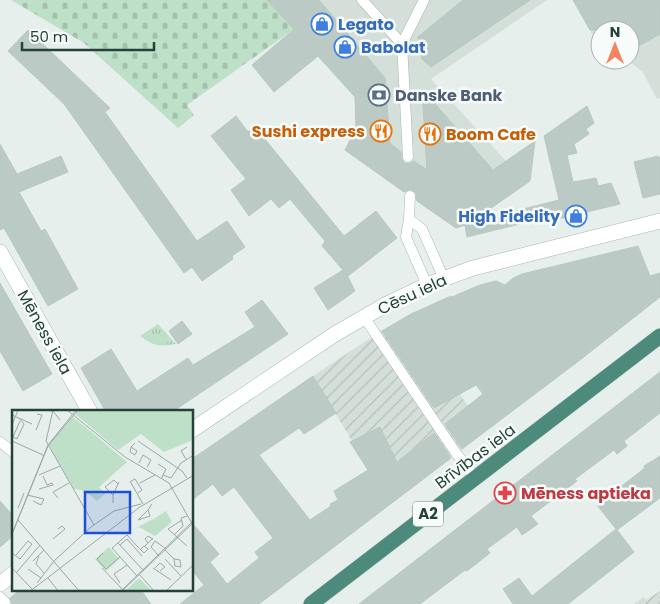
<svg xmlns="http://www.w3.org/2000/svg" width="660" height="604" viewBox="0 0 660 604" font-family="Poppins,sans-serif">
  <defs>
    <pattern id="industrial-furrows" width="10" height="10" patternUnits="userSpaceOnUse" patternTransform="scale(1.25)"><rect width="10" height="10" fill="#d4dfda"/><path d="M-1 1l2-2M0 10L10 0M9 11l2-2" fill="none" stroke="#b6c1bc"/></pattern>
    <pattern id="cemetery-stones" width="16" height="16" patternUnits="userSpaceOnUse" patternTransform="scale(1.25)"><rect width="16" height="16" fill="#bfe0c8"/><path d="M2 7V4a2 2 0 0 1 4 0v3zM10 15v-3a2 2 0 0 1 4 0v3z" fill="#a4c1ad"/></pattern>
    <pattern id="park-tufts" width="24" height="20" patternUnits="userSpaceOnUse" patternTransform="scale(1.25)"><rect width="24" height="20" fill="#bfe0c8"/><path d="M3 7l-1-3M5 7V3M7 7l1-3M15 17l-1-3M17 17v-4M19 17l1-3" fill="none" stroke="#a4c1ad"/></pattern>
  </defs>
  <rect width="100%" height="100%" fill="#e6efeb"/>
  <!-- built -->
  <path fill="#d4dfda" d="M267 0H547L431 79 506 161 465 225 456 228 345 150 356 128 355 97 294 29Z
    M573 0H660V98L657 99 642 71 627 60H630V30H600V48Z"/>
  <!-- industrial -->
  <path fill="url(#industrial-furrows)" d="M411 314 440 365 485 431 388 506 352 441 313 376 375 335Z
    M660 591V604H634L644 597 646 600Z"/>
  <!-- cemetery -->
  <path fill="url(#cemetery-stones)" d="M11 0H267L294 29 187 105 194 115 178 128 84 43Z"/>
  <!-- park -->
  <path fill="url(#park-tufts)" d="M158 324 176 344C158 346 155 347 140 336Z"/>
  <!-- building -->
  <path fill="#bbcac4" stroke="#b8c9c2" d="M267 0H319L385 78 390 143 401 152V158L404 163 409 164 414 161 427 170 422 89 493 170 535 141 530 181 471 222 559 200 544 136 587 106 594 123 586 129 589 134 574 144 577 153 567 155 573 182 596 178 598 186 611 183 620 204 545 222 544 218 467 237 465 225 456 228 417 201 416 193 414 191 410 189 404 192 345 150 356 128 355 97 318 56 274 92 252 65 294 29Z
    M463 0H530L431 67 422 59 418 37Z
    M573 0H660V34L630 51V30H590Z
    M28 30 110 108 105 112 197 241 227 221 245 247 232 256 233 259 202 281 192 267 184 273 64 104 8 51Z
    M236 116 248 132 255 127 344 236 376 211 397 238 348 276 346 273 355 291 328 310 314 288 343 270 322 246 325 241 290 199 279 208 271 199 249 216 231 190 246 179 211 136Z
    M0 144 17 174 61 156 68 172 19 192 41 231 45 229 78 289 48 306 4 228 0 230Z
    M658 156V158L660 157V194L643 198 634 162Z
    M638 246 650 276 660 273V297L580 360 462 449 445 424 483 394 476 385 434 408 382 331 411 314 451 296 452 297 480 285 496 281 505 285 513 278 522 274Z
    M0 283 52 374 23 391 0 351Z
    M262 300 288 334 172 412H106L81 368 111 349 137 391 188 358 193 365 255 327 245 312Z
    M182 321 192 334 178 344 169 331Z
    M660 372V413L624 441 627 446 617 454 614 450 575 479 577 481 531 516 538 524 522 535 517 527 487 549 490 553 467 571 465 570 420 604H359Z
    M313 376 336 413 304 434 299 428 259 455 310 520 331 506 330 504 338 500 334 491 368 470 350 442 380 427 397 462 434 433 451 458 259 604H180L204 585 192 570V523L219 554 210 562 227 584 259 558 255 552 273 538 234 487 222 496 213 484 192 500V459Z
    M660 456V498L617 530 634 552 568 604H513L503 589 519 578 532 596 616 529 597 505 645 468 644 466Z
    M0 501 14 517V535L0 547Z
    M20 590H141L151 604H12L10 598Z"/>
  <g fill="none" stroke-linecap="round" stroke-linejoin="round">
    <!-- service casing -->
    <g stroke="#a8b8b2" stroke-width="11">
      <path id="service" d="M362 0 402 44
        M408 157 402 44 424 0
        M410 196 409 219 406 237 427 285
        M409 219 422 229 444 279
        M364 317 456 453 475 478
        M0 442 14 453
        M0 597 5 602"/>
    </g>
    <!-- minor casing -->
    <g stroke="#a8b8b2" stroke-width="16">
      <path id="minor" d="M0 252 90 412
        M192 430 335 334 387 304 427 285 473 268 660 221
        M0 584 14 573"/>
    </g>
    <!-- trunk casing -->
    <g stroke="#c2cac8" stroke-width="16">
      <path id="trunk" d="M311 604 660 336"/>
    </g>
    <!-- service -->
    <use href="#service" stroke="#fff" stroke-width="10"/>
    <!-- minor -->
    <use href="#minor" stroke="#fff" stroke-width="15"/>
    <!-- trunk -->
    <use href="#trunk" stroke="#4c8a7c" stroke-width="15"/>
  </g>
  <!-- icons -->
  <defs>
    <g id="shop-ring" transform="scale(1.125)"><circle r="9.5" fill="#f7fbf9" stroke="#3f7fe0" stroke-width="1.5"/><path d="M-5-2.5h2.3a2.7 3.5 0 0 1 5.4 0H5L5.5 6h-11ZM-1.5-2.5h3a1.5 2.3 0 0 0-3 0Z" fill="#3f7fe0"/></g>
    <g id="bank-ring" transform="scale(1.125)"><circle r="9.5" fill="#f7fbf9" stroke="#5c6f8a" stroke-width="1.5"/><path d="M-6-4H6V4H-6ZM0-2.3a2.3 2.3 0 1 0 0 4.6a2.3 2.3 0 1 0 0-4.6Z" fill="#5c6f8a"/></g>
    <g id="restaurant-ring" transform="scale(1.125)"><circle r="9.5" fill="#f7fbf9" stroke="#e8710a" stroke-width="1.5"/><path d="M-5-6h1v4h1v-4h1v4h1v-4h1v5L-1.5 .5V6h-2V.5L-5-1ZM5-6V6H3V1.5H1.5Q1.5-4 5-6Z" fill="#e8710a"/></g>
    <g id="pharmacy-ring" transform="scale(1.125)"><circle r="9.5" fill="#f7fbf9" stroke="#e0444e" stroke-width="1.5"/><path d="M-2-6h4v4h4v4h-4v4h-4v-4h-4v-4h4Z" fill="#e0444e"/></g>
  </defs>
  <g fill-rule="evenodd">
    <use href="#shop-ring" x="322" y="24"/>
    <use href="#shop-ring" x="345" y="47"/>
    <use href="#bank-ring" x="379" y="95"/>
    <use href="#restaurant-ring" x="381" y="131"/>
    <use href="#restaurant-ring" x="430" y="134"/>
    <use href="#shop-ring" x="576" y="216"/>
    <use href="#pharmacy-ring" x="505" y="493"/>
  </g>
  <g text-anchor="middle" stroke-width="5" stroke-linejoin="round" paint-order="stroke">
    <!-- shield labels -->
    <rect fill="#f7fbf9" stroke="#637a73" stroke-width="1" x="413" y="501.5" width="30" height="25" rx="4"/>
    <g font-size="15" font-weight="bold" fill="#24423a">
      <text x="428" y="519">A2</text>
    </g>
    <!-- shop labels -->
    <g font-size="16" font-weight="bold" fill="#366cbe" stroke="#f7fbf9" text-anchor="start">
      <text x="338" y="30">Legato</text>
      <text x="361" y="53">Babolat</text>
      <text x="560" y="222" text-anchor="end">High Fidelity</text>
    </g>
    <!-- service labels -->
    <g font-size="16" font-weight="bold" fill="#4e5e75" stroke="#f7fbf9" text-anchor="start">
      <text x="395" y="101">Danske Bank</text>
    </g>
    <!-- food labels -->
    <g font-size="16" font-weight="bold" fill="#c56008" stroke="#f7fbf9" text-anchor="end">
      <text x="365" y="137">Sushi express</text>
      <text x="446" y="140" text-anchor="start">Boom Cafe</text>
    </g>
    <!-- street labels -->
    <g font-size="16" fill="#24423a" stroke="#f7fbf9">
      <text transform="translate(412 294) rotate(-25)" y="6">Cēsu iela</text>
      <text transform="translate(45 332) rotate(61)" y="6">Mēness iela</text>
      <text transform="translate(475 456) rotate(-37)" y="6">Brīvības iela</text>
    </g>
    <!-- health labels -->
    <g font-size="16" font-weight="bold" fill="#be3a42" stroke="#f7fbf9" text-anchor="start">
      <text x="521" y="499">Mēness aptieka</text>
    </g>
  </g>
  <!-- overview -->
  <g transform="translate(12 410)">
    <rect width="181" height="181" fill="#e6efeb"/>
    <path d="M154 101 160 112 143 126 127 117 120 120 141 109 144 111 142 109ZM97 137 107 149 94 161 83 149ZM127 168 140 181 112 182Z" fill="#bfe0c8"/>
    <path d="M82 24 115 52 87 77 93 84 85 91 73 81 62 79 47 53 61 45 57 39Z" fill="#bfe0c8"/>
    <path d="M66 0H180L181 30 152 42 129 24 106 40 63 4ZM61 7 82 24 58 39 61 45 47 53 37 35Z" fill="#bfe0c8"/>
    <path fill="none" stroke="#98aaa4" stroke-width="1" d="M33 0 41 1 48 10M41 0 34 31 82 115M55 0 113 47 157 73 182 117M0 5 20 14M7 8 12 14 5 29 1 27 8 11M0 15 6 0M24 20 30 5 25 4M0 31 31 45M126 31 170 61 175 68M119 37 125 41 123 45 118 42 119 38V37L123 33M174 49 169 41 175 37M127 53 131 45 139 50 135 57M146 54 154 59 151 65M27 65 48 56M150 68 151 65 159 68 169 53 182 45M118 71 131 94M119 71 123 69 130 80 126 83M128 73 143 65M27 79 41 75 40 73 35 75 31 66M15 85 32 89 29 95 21 91M101 85 93 77 102 70 106 74M46 88 41 82 57 73M101 93V85L107 72M6 98 12 83M136 100 126 110 138 106 136 100 140 94M6 110 68 182M170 110 156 119 175 136M0 124 36 35 64 0M0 124 36 36 66 0M162 125 171 116 169 108 175 106M41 129 53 119 50 116 46 119M106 133 131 160M108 135 115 129 130 146M133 136 140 129H141L136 126 133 129 136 133M153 140 162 149 163 156 169 157 168 150 162 149M0 143 8 149 20 134 16 131 4 145M91 143 85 149 94 159 108 147M27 146 24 154 32 163M147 146 139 137 143 131 154 139M153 149 169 166M21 151 32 140M0 158 20 179M90 158 111 180M141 158 159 170M143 158 148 153 153 157 148 161M16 159 29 168M4 163 28 135M127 164 143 182M125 166 100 138 115 125 125 136 132 143 136 139 132 136 129 139M36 168 47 182M25 173 42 151 79 117 102 101 129 94M108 173 102 164 115 155M17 182 128 97 182 65M108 182 182 110M109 182 181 113M153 182 182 154"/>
    <path fill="#1d4ed8" fill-opacity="0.15" stroke="#1d4ed8" stroke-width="2.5" d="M73 82H118V123H73Z"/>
    <rect width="181" height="181" fill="none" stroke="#24423a" stroke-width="2.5"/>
  </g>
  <!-- north arrow -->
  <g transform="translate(615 45)"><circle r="24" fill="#f7fbf9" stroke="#a3b1ad"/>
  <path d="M0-4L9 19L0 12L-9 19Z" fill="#f4845f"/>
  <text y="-8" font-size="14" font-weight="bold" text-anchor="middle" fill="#24423a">N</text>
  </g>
  <!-- scale -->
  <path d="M22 42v8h132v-8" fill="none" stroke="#24423a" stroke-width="2.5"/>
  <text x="30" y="42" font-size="15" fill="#24423a" stroke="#f7fbf9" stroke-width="4" paint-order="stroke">50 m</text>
</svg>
